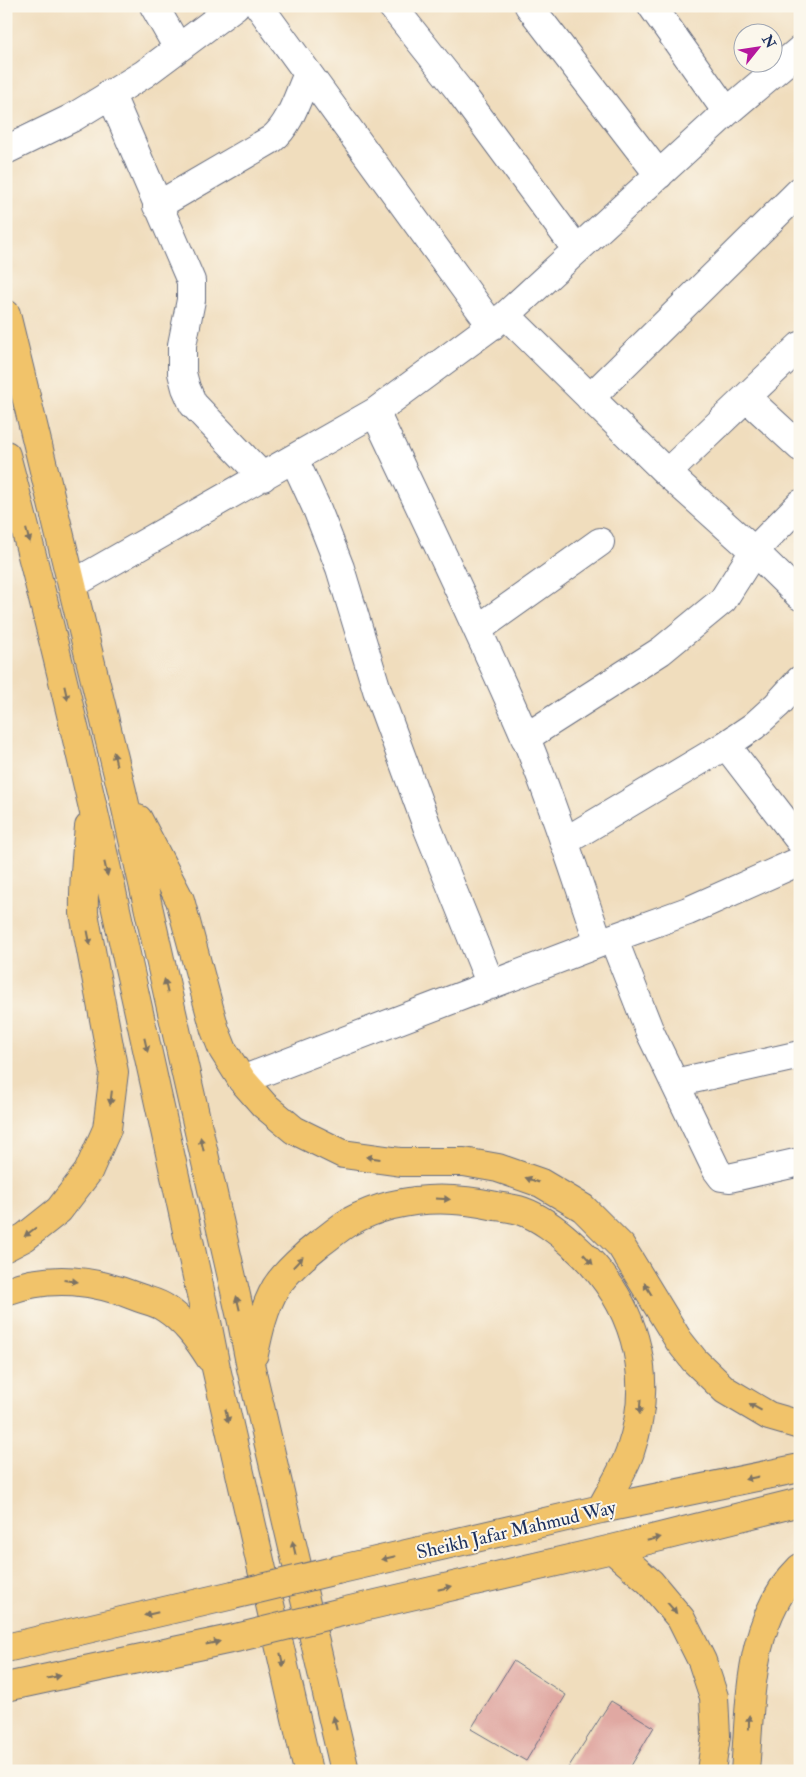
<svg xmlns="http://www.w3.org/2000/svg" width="806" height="1777" viewBox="0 0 806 1777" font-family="'IM FELL Double Pica',serif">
  <rect width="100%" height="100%" fill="#fbf7ec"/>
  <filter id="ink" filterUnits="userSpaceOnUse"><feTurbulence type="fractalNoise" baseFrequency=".02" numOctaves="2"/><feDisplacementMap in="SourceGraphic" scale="10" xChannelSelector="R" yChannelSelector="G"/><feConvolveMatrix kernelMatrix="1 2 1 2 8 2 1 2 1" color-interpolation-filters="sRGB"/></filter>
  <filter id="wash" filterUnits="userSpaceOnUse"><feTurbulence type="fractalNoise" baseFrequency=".0096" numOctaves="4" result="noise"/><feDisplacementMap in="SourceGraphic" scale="20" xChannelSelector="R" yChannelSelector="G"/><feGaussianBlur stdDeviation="1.12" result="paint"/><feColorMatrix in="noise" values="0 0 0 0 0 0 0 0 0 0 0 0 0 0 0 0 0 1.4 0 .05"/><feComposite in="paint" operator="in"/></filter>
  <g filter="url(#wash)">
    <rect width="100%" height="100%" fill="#f0ddbd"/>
    <g id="blocks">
      <!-- building -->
      <path fill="#e0a8a2" d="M513 1661 566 1695 526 1761 471 1729Z
        M611 1701 654 1727 628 1771H566Z"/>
    </g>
  </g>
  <g filter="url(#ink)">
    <use href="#blocks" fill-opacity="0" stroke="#666c7f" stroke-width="1"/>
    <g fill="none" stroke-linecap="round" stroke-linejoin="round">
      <!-- minor casing -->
      <g stroke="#666c7f" stroke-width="30">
        <path id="minor" d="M154 6 178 48
          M259 6 492 326
          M392 6 458 89 577 250
          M529 6 659 175
          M652 6 727 112
          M110 93 191 281V300L182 345V373L186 388 193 404 263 477
          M6 150 72 118 144 74 235 6
          M157 206 272 139C291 124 298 95 308 74
          M506 315 667 473 754 551 800 596
          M590 398 800 191
          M747 398 800 447
          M375 412C426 520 478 627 525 736 553 803 575 874 599 943
          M294 459 317 509 340 568 377 690 428 829 491 985
          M667 473 800 346
          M73 584 375 412 506 315 727 112 800 50
          M478 629 600 542
          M525 738 661 651 723 600 754 551 800 504
          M726 745 800 841
          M564 842 726 745 754 726 777 705 800 680
          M613 938 650 1032 716 1169 722 1177 729 1178 800 1162
          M242 1080 613 938 688 911 800 861
          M675 1083 800 1055"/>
      </g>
      <!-- major casing -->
      <g stroke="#666c7f" stroke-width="30">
        <path id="major" d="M6 314 122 791 242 1322 251 1368 345 1771
          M6 455C82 741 143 1032 207 1322L216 1368 308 1771
          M138 819 180 900 215 1030 223 1050 242 1080 264 1105 294 1130 343 1154 401 1162H464L498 1168 541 1183 583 1208 621 1246 679 1341 694 1360 725 1390 769 1416 800 1425
          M6 1247 25 1237 59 1210 88 1172 107 1129 114 1072 84 913C83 884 86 856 89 827
          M6 1291C52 1274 95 1280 140 1298 148 1301 158 1303 165 1308 185 1321 198 1339 210 1358
          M254 1354C259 1330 264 1308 276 1287 285 1273 306 1254 319 1244 329 1237 339 1228 349 1222 395 1197 446 1195 496 1206 504 1207 514 1208 522 1211 539 1217 559 1232 572 1244 634 1298 657 1373 630 1452 624 1470 610 1491 601 1509
          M612 1549 650 1582 681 1619 702 1661 714 1697 716 1736 711 1771
          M337 1570 601 1509 800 1468
          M346 1611 612 1549 800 1502
          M6 1648 233 1595
          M6 1687 240 1637
          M745 1771C751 1703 747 1620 800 1568"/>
      </g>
      <!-- minor -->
      <use href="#minor" stroke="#fff" stroke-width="28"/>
      <!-- major -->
      <use href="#major" stroke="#f1c36a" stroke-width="28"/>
      <!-- major-bridge casing -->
      <g stroke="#666c7f" stroke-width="30" stroke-linecap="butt">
        <path id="major-bridge" d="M233 1595 337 1570
          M240 1637 346 1611"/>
      </g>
      <!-- major-bridge -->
      <use href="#major-bridge" stroke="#f1c36a" stroke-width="28"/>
    </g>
    <!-- one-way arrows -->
    <defs><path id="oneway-solid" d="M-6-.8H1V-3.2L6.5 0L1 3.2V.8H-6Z" transform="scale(1.25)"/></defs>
    <g fill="#7b7263">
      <use href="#oneway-solid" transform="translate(28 536) rotate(75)"/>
      <use href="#oneway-solid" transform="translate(66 693) rotate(77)"/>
      <use href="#oneway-solid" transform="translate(115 759) rotate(-103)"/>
      <use href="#oneway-solid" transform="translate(106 869) rotate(77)"/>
      <use href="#oneway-solid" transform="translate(89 938) rotate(79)"/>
      <use href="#oneway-solid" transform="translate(166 986) rotate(-103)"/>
      <use href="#oneway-solid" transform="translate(146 1045) rotate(77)"/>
      <use href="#oneway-solid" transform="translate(111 1098) rotate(97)"/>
      <use href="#oneway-solid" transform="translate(202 1144) rotate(-103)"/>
      <use href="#oneway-solid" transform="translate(373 1158) rotate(-172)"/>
      <use href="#oneway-solid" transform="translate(532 1180) rotate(-160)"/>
      <use href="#oneway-solid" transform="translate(443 1199) rotate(3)"/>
      <use href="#oneway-solid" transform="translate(30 1232) rotate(143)"/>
      <use href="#oneway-solid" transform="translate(588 1259) rotate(47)"/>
      <use href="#oneway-solid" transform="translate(298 1262) rotate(-47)"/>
      <use href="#oneway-solid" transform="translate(71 1281) rotate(7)"/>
      <use href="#oneway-solid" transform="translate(648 1289) rotate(-121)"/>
      <use href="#oneway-solid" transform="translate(238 1303) rotate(-103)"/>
      <use href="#oneway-solid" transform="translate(640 1407) rotate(94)"/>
      <use href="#oneway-solid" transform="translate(755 1407) rotate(-151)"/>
      <use href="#oneway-solid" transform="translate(227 1416) rotate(77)"/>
      <use href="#oneway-solid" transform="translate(752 1478) rotate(168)"/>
      <use href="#oneway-solid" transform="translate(654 1539) rotate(-14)"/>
      <use href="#oneway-solid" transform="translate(294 1548) rotate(-103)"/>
      <use href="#oneway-solid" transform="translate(388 1558) rotate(167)"/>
      <use href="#oneway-solid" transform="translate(445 1588) rotate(-13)"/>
      <use href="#oneway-solid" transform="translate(672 1608) rotate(49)"/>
      <use href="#oneway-solid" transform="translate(151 1614) rotate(167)"/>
      <use href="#oneway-solid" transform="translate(213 1643) rotate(-12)"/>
      <use href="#oneway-solid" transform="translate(282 1660) rotate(77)"/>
      <use href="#oneway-solid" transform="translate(54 1677) rotate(-11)"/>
      <use href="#oneway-solid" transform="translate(749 1722) rotate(-89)"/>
      <use href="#oneway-solid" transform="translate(335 1723) rotate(-103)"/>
    </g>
  </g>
  <g text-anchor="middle" stroke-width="4" stroke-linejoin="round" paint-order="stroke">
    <!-- street labels -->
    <g font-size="19" fill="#1b2f5e" stroke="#fbf7ec">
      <text transform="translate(516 1529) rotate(-13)" y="7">Sheikh Jafar Mahmud Way</text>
    </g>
  </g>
  <!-- margin -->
  <rect width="806" height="1777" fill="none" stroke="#fbf7ec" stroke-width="25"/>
  <!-- north arrow -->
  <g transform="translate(758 48) rotate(60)"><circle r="24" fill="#fbf7ec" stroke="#a1a7b3"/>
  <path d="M0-4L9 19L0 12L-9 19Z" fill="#b5179e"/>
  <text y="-8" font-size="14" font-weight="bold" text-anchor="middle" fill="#1b2f5e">N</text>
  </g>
</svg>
